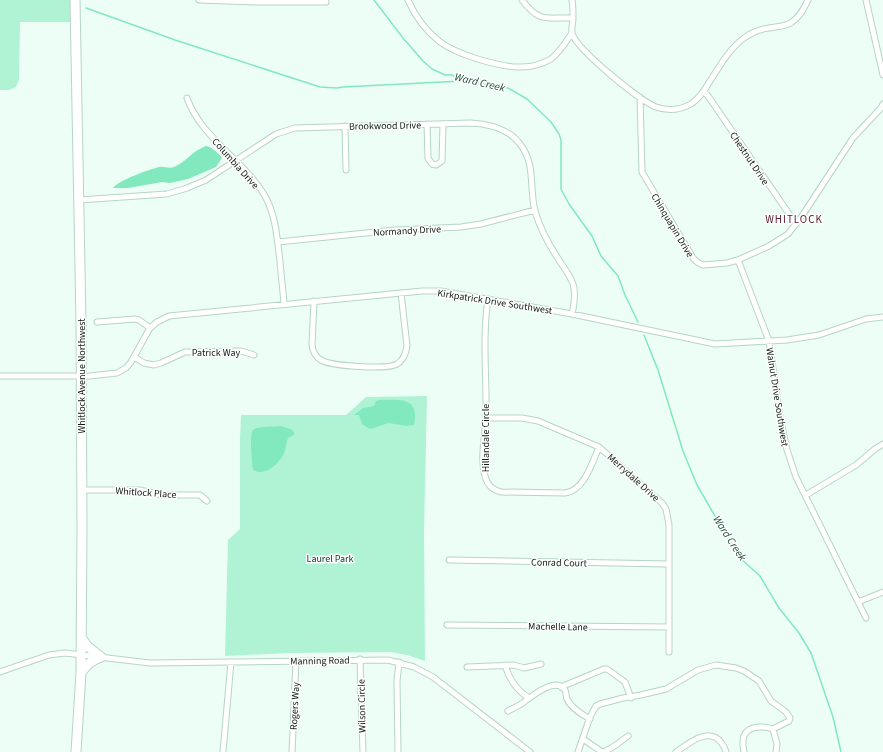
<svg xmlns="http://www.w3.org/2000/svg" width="883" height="752" viewBox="0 0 883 752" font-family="'Source Sans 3',sans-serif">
  <rect width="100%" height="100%" fill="#ecfef5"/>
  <!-- green -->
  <path fill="#aff3d4" d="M0 0H72V22H20L19 80 16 87 9 90H0Z
    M427 396 424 531 425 661 407 655 390 652 289 653 225 656 228 540 240 529V440L241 415H346L366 397Z"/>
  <!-- water -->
  <path fill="#81e9bd" d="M206 146C212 147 218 153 222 158L216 167 188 179 170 183 162 182 128 188H113C119 180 148 170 159 167 164 166 169 169 174 167 185 163 193 150 206 146Z
    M379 400C399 400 420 396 414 425L406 426 389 423 370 429 362 424 359 415H354L363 408 374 406 376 401Z
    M281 426 291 429 294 432V435L288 438C286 443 286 448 284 453 281 461 269 473 259 472 257 472 255 470 253 470 252 463 249 434 253 430 257 426 275 427 281 426Z"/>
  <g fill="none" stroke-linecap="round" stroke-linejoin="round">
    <!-- stream -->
    <path stroke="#81e9bd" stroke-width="1.5" d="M374 0 403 38 423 61 432 69 445 75H452L464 81 508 88 527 99 551 122 559 134 561 140V189L569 204 592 236 601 256 618 276 625 295 638 322
      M86 8 175 40 320 87 337 88 343 87 462 81
      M644 335 658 370 683 451 697 485 719 523 740 558 760 576 779 608 799 633 811 653 833 717 841 752"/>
    <!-- street casing -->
    <g stroke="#b6d5c6" stroke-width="7">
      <path id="street" d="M199 0 257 2H326
        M408 0C415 16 425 30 439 41 455 54 501 68 522 67 532 67 542 64 551 59 560 52 566 42 572 33
        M522 0C540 24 547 17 573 18
        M572 0C573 6 573 12 573 18 573 23 571 29 572 33 576 49 640 101 656 107 667 111 680 110 691 104 700 98 705 90 710 81 720 66 729 49 744 38 751 33 760 29 769 28 777 26 786 27 792 22 800 17 804 8 808 0
        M866 0 883 75
        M704 92 708 96 796 224
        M640 97 642 172 693 258 697 262 703 265 727 263 738 260 769 246 788 234 802 216 853 138 881 108 883 104
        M187 98C201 138 244 160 265 196 276 216 277 238 280 261 281 275 283 290 284 304
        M427 124 428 158 432 164 436 165 442 161 443 124
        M345 126 346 170
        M79 200 167 194 187 188 206 180 276 134 295 128 471 123C488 124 509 129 520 144 536 164 529 188 535 211 540 229 549 245 559 260 564 268 570 275 573 284 576 293 574 305 572 314
        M278 242 395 230 461 227 481 224 535 210
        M738 260 769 341 780 417 787 450 796 477 866 618
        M488 299C482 339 487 379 486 418 485 437 480 458 485 476 487 485 493 490 501 492L565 493C584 491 592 463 599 447
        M314 301 312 345C313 352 315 357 321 360 330 366 388 370 397 364 404 360 406 353 407 346L401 293
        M97 322 135 319 139 320 150 328
        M134 357 144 363 154 365 161 363 185 352 241 351 254 355
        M0 376H90L117 373 126 368 131 362 150 328 157 322 169 316 422 291H441L572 314 715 344 787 340 819 335 866 319 883 317
        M486 418H522L538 421 599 447 662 503 666 509 669 525V652
        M82 490H140L162 495H200L207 501
        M806 495 856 465 875 449 883 444
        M449 560 668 564
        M858 602 883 592
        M447 625 669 627
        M360 659 363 752
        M505 665C509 679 516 690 529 698
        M467 667 514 665 524 668 541 664
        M0 672 49 655 65 653 150 663 388 660 414 667 433 677 530 752
        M561 687 604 669H607L625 682 631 698
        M508 711C513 708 519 706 524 702 532 696 556 676 565 690 566 692 566 696 567 699 571 708 581 714 590 719
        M773 729 777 744 776 752
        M583 739 602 752
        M223 752 231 662
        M292 752 296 661
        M398 752 397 681 399 662
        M578 752 590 717 596 706 600 704 623 698 641 695 666 689 698 670 716 665 736 668 744 671 759 681 771 701 786 712 790 718 789 721 773 729
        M604 752 616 745 628 736
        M676 752C688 744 707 727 720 741 723 745 725 747 726 752
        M744 752C743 747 742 741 744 736 748 725 764 726 773 729"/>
    </g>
    <!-- highway casing -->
    <g stroke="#b6d5c6" stroke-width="11">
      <path id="highway" d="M75 0 81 322 82 527 81 673 76 752
        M81 637 87 646 101 657
        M81 673C87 664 92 660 101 657"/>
    </g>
    <!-- street -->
    <use href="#street" stroke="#fff" stroke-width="5"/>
    <!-- highway -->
    <use href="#highway" stroke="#fff" stroke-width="9"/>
  </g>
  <g text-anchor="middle" stroke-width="3" stroke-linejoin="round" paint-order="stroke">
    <!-- street labels -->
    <g font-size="10" fill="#101c16" stroke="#fff">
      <text transform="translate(385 125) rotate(-1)" y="4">Brookwood Drive</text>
      <text transform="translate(750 158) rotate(56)" y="4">Chestnut Drive</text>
      <text transform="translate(236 163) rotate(48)" y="4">Columbia Drive</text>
      <text transform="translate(673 225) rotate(59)" y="4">Chinquapin Drive</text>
      <text transform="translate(407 230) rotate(-3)" y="4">Normandy Drive</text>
      <text transform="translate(495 301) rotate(9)" y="4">Kirkpatrick Drive Southwest</text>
      <text x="216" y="356">Patrick Way</text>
      <text transform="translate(81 376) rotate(-90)" y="4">Whitlock Avenue Northwest</text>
      <text transform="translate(778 397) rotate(81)" y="4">Walnut Drive Southwest</text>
      <text transform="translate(485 438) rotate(-90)" y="4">Hillandale Circle</text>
      <text transform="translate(634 477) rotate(42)" y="4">Merrydale Drive</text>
      <text transform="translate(146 492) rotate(4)" y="4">Whitlock Place</text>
      <text transform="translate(559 562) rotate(1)" y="4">Conrad Court</text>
      <text transform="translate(558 626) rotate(1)" y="4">Machelle Lane</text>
      <text transform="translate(320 660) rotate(-1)" y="4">Manning Road</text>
      <text transform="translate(294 706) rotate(-87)" y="4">Rogers Way</text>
      <text transform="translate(361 706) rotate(-91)" y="4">Wilson Circle</text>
    </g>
    <!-- park labels -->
    <g font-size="10" fill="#053625" stroke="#fff">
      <text x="330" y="562">Laurel Park</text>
    </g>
    <!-- water labels -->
    <g font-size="11" font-style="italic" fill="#1c4937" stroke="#fff">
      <text transform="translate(480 82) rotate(13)" y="4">Ward Creek</text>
      <text transform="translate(730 538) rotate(57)" y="4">Ward Creek</text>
    </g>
    <!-- neighbourhood labels -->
    <g font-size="11" letter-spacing="1" fill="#5c1930" stroke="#fff">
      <text x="794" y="223">WHITLOCK</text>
    </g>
  </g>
</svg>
